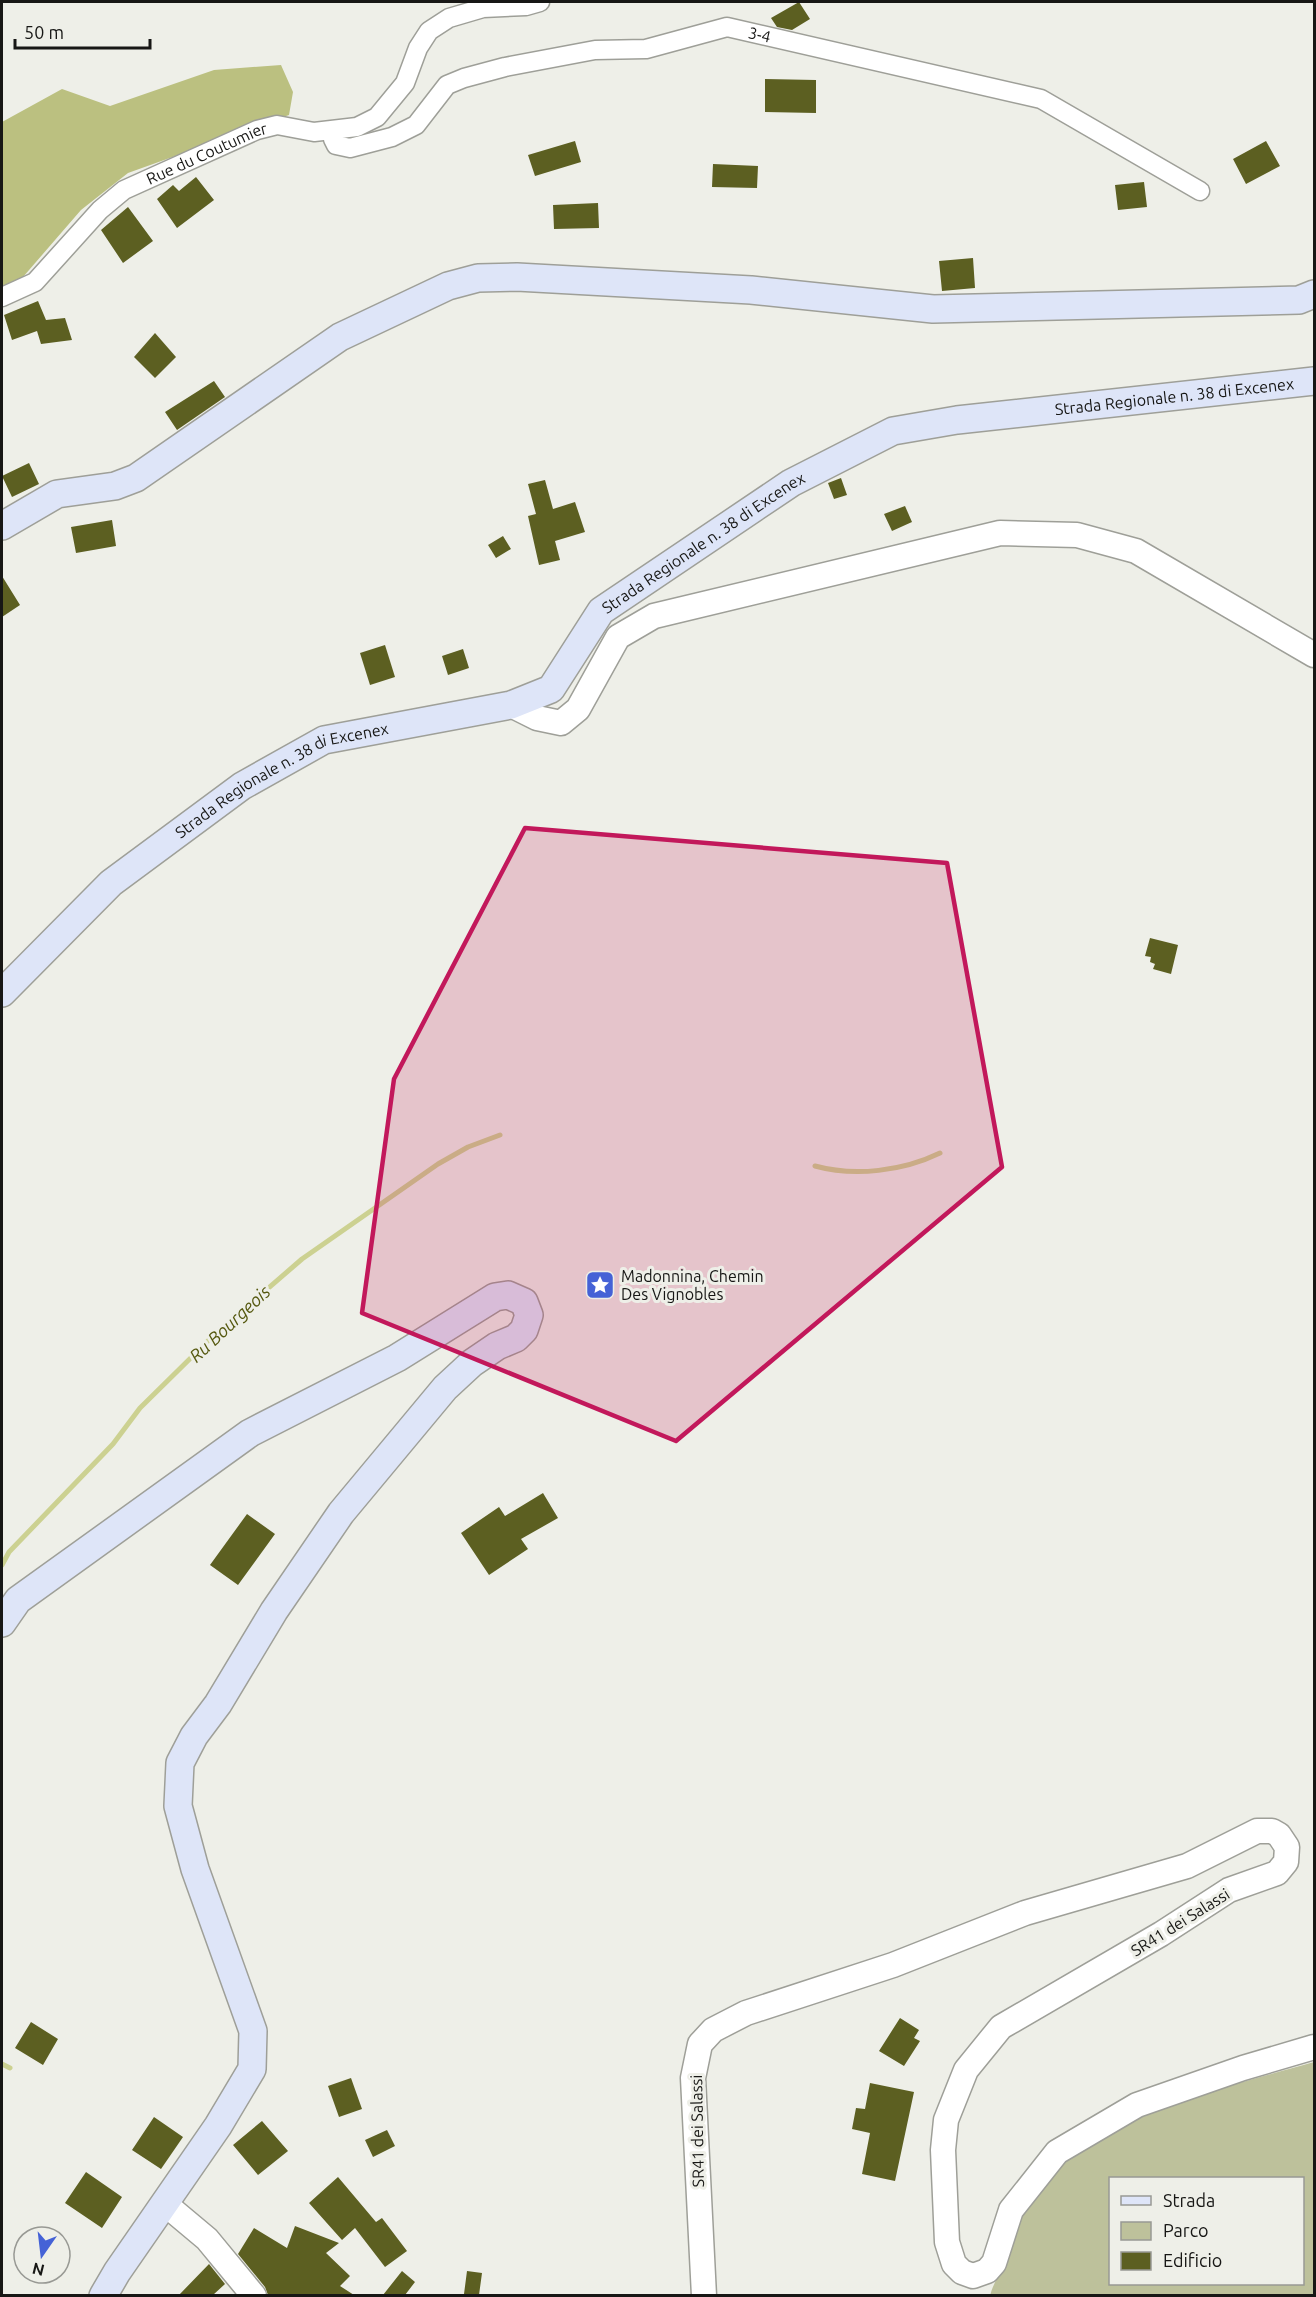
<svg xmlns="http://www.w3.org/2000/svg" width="1316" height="2297" viewBox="0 0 1316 2297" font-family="Ubuntu,sans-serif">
  <rect width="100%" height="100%" fill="#eeefe8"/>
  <!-- green -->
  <path fill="#bdc19b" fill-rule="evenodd" d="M1314 2062V2295L990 2296C993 2283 1000 2274 1005 2262 1012 2245 1012 2222 1023 2206 1077 2121 1222 2088 1314 2062ZM1110 2178H1302V2284H1110Z"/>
  <!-- forest -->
  <path fill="#bbc080" d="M281 65 293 92 289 115 128 173 81 210 23 277 2 286V122L62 89 110 106 214 70Z"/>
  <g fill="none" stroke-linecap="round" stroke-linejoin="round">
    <!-- stream -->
    <path stroke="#ccd191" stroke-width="5" d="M815 1166C855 1177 903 1171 940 1153
      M2 1565 9 1552 113 1444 140 1408 213 1336 302 1259 438 1164 468 1147 500 1135
      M2 2064 10 2068"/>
  </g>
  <!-- building -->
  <path fill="#5c5f21" d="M799 2 810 19 792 30 777 27 771 18Z
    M765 79 816 80V113L765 112Z
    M575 141 581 162 535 176 528 155Z
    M1266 141 1280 166 1246 184 1233 159Z
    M713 164 758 166 757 188 712 187Z
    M196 177 214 200 177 228 157 199 173 185 179 191Z
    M1144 182 1147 207 1118 210 1115 185Z
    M598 203 599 228 554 229 553 205Z
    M128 207 153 241 123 263 101 230Z
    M973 258 975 288 942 291 939 261Z
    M38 301 46 320 65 318 72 340 41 344 37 331 12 340 4 315Z
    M155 333 176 357 155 378 134 357Z
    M214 381 225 397 177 430 165 412Z
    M29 463 39 484 12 497 2 476Z
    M841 478 847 495 834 499 828 483Z
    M545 480 553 509 575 502 585 532 555 541 560 560 539 565 528 516 536 514 528 484Z
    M905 506 912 522 892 531 884 514Z
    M112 520 116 546 76 553 71 527Z
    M503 536 511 549 496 558 488 545Z
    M2 576 20 605 2 617Z
    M385 645 395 677 370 685 360 653Z
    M463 649 469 668 448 675 442 656Z
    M1150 938 1178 945 1171 974 1153 969 1155 964 1150 962 1151 957 1145 956Z
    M543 1493 558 1518 521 1539 528 1549 489 1575 461 1533 499 1507 505 1516Z
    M247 1514 275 1534 238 1585 210 1565Z
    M900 2018 919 2030 914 2038 920 2041 904 2066 879 2051Z
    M31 2022 58 2039 43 2065 15 2048Z
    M351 2078 362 2109 339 2117 328 2086Z
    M870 2083 914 2092 895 2181 862 2174 870 2133 852 2129 856 2108 865 2109Z
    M154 2117 183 2137 161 2169 132 2150Z
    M262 2121 288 2151 258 2175 233 2145Z
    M387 2130 395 2146 373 2157 365 2140Z
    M86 2172 122 2197 102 2228 65 2203Z
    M338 2177 376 2222 382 2218 407 2251 385 2267 355 2228 342 2240 309 2203Z
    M295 2226 339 2243 326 2253 350 2276 340 2286 354 2295H268L265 2287 238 2254 254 2228 287 2248Z
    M209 2264 225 2284 213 2295H179Z
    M402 2271 415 2282 405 2295H383Z
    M467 2271 482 2273 479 2295 464 2294Z"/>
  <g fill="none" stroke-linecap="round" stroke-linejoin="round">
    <!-- minor casing -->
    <g stroke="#9e9f98" stroke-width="21">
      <g id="minor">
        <path id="s1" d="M335 131 333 139 336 145 350 148 392 137 416 125 447 85 464 78 505 67 595 50 646 49 727 27 1041 99 1200 191"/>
        <path id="s2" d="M2 297 35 282 100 210 124 190 257 130 277 125 314 132 357 127 377 117 405 83 418 48 429 31 449 18 483 8 526 6 540 2"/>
      </g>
    </g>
    <!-- tertiary casing -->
    <g stroke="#9e9f98" stroke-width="27">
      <path id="tertiary" d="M511 705 537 718 561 723 578 709 618 637 654 616 1000 533 1077 535 1136 551 1314 655
        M164 2203 207 2239 254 2296
        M704 2296 693 2078 700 2044 713 2030 746 2013 893 1965 1025 1913 1187 1866 1257 1831H1272L1279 1835 1287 1847 1286 1862 1277 1873 1229 1890 1161 1934 1001 2027 966 2070 946 2120 943 2150 947 2242 954 2264 962 2272 973 2276 987 2271 994 2263 1011 2210 1057 2152 1137 2105 1243 2068 1314 2047"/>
    </g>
    <!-- secondary casing -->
    <g stroke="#9e9f98" stroke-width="30">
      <g id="secondary">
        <path d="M2 526 57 494 115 486 136 478 340 337 448 286 478 278 517 277 751 290 933 309 1299 300 1314 294"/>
        <path id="s3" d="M2 993 111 883 242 786 324 740 511 705 551 689 601 611 791 483 893 431 957 420 1314 381"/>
        <path d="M2 1623 18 1600 250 1433 397 1358 495 1297 508 1295 524 1302 529 1315 524 1330 516 1338 497 1346 472 1363 445 1388 341 1513 274 1611 218 1704 194 1736 180 1763 178 1806 195 1869 253 2031 252 2069 218 2126 117 2272 103 2296"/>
      </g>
    </g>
    <!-- minor -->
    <use href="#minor" stroke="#fff" stroke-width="18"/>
    <!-- tertiary -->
    <use href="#tertiary" stroke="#fff" stroke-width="24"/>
    <!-- secondary -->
    <use href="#secondary" stroke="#dee5f8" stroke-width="27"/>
  </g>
  <!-- marked area -->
  <path fill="#c2185b" fill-opacity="0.2" stroke="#c2185b" stroke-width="4.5" stroke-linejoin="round" d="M525 828 947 863 1002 1167 676 1441 362 1313 394 1079Z"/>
  <!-- icons -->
  <defs>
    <g id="sight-square" transform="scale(1.5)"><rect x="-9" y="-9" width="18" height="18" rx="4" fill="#4562d6" stroke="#eeefe8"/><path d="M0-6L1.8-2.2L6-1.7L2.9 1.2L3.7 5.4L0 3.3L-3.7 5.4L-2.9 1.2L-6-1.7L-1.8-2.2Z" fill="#fff"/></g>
  </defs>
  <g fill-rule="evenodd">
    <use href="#sight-square" x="600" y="1285"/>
  </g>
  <g text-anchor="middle" stroke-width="6" stroke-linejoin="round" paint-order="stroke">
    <!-- street labels -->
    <g font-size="16" fill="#171715" stroke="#eeefe8">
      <text dy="6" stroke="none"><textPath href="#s1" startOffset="471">3-4</textPath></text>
      <text dy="6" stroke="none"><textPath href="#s2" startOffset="255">Rue du Coutumier</textPath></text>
      <text dy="6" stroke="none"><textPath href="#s3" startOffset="1365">Strada Regionale n. 38 di Excenex</textPath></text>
      <text dy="6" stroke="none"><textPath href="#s3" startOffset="861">Strada Regionale n. 38 di Excenex</textPath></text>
      <text dy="6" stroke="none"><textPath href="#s3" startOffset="357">Strada Regionale n. 38 di Excenex</textPath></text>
      <text transform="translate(1180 1922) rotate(-32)" y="6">SR41 dei Salassi</text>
      <text transform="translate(697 2131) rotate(-91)" y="6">SR41 dei Salassi</text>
    </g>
    <!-- poi labels -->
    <g font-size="16" fill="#171715" stroke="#eeefe8" text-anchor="start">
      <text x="621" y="1282">Madonnina, Chemin<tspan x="621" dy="18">Des Vignobles</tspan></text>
    </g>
    <!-- water labels -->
    <g font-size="18" font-style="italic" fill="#565910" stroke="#eeefe8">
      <text transform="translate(230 1324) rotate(-43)" y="6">Ru Bourgeois</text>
    </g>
  </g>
  <!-- border -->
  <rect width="1316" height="2297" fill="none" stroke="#171715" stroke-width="6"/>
  <!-- legend -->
  <rect x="1109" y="2177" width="195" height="108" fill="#eeefe8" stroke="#989994" stroke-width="1.5"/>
  <rect x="1121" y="2196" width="30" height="9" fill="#dee5f8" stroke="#989994" stroke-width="1.5"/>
  <text x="1163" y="2207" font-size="18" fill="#171715">Strada</text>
  <rect x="1121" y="2222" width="30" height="18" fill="#bdc19b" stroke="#989994" stroke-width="1.5"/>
  <text x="1163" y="2237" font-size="18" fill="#171715">Parco</text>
  <rect x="1121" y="2252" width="30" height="18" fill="#5c5f21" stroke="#989994" stroke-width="1.5"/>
  <text x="1163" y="2267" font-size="18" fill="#171715">Edificio</text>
  <!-- north arrow -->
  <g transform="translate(42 2255) rotate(194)"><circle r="28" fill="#eeefe8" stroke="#989994" stroke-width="1.5"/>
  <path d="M0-4.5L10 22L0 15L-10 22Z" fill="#4562d6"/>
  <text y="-9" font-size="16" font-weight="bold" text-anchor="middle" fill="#171715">N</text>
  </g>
  <!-- scale -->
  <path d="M15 39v9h135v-9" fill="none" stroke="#171715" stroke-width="3"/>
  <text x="24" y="39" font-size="18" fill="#171715" stroke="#eeefe8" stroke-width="4.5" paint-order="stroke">50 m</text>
</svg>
